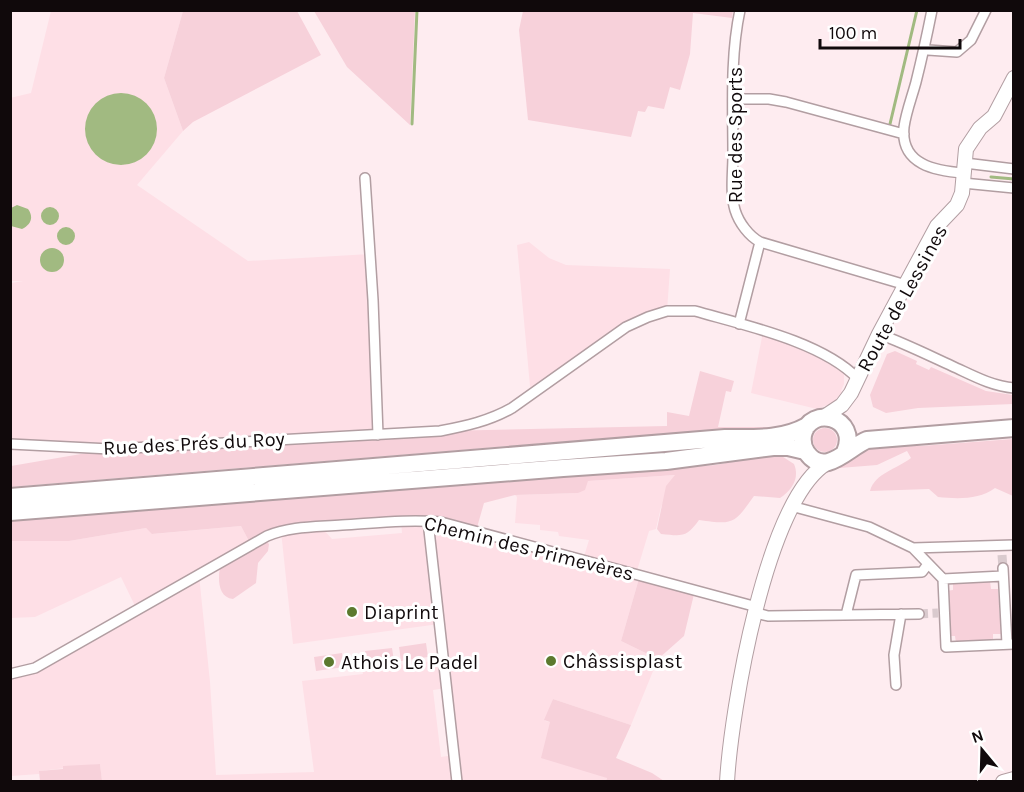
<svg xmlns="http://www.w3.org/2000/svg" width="1024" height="792" viewBox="0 0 1024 792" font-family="Karla,sans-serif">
  <rect width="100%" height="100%" fill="#feecf0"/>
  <!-- built -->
  <path fill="#fedfe6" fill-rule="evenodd" d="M51 11H183L164 78 183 131 137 185 248 261 370 254 378 435 150 447 11 444V283L23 281H11L10 98 31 93Z
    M529 242 549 258 566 265 670 269 667 311 648 317 534 393 530 386 517 245Z
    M763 332 844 366V384L841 391 842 392 833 403 817 409 751 393Z
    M676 475 661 507 656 529 649 531 636 574 640 575 621 641 658 659 631 725 553 699 545 721 550 722 607 778 606 781 102 782 100 764 40 771 39 774 11 776V674L21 673 137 610 121 577 35 617 11 618 10 541H69L146 528 153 534 241 526 251 545 199 575 210 682 216 775 314 772 302 681 363 674 362 669 443 660 439 624 293 644 281 531 321 527 332 539 402 533 401 521 416 520 583 560 589 540 559 536 558 532 540 530V525L515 523 517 497 515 495 578 493 588 481ZM446 688 454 755 441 757 433 690Z"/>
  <!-- green -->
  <path fill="#f7d1da" d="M183 11H297L321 55 193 122 183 131 164 78Z
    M314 11H415L410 125 347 67Z
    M523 11V10L733 11 732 18 693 13 690 54 680 90 670 87 664 109 648 106 645 112 638 111 631 137 528 120 519 30Z
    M895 351 917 361 916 364 929 370 931 367 986 391 1013 395V404L918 408 886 413 873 407 870 395 887 354Z
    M700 371 734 381 731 392 726 391 718 427H779L784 430H725L595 439 11 487V466L110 449 441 431 667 426V412L689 416Z
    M813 440a12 12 0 1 1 24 0a12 12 0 1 1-24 0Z
    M1013 439V496L995 488C979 500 957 499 938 497L929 489 870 491C875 473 897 469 911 458L907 451 877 465 827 469 854 450 895 442 921 446Z
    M770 454 780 455 794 464C800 478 792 490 780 498L754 496C734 524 734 525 699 520 686 538 682 536 661 534L657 529 666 486 675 475 588 481 585 490 578 493 515 495 484 503 476 531 441 522 301 528 265 540 269 544 268 551 258 563 256 583 233 599C216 597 218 575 221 562L251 545 241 526 152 534 146 528 69 541H11L10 522 13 521 585 474 716 465Z
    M640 575 695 590 684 636 658 659 621 641Z
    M990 581 991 589H998L1001 634H993V641L956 643 955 636H948L946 591 953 590V584Z
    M426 643 428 657 401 661 399 647Z
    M392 648 394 661 366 665 365 651Z
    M342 653 344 667 316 671 314 657Z
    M553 699 631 725 616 758 652 773 664 781H606L607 778 541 758 550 722 544 720Z
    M100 764 102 781H40L39 771 63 769V766Z"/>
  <!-- water -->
  <path fill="#a1ba81" d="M85 129a36 36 0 1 1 72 0a36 36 0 1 1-72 0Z
    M17 205 28 209C34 217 31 225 22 229L11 226V208Z
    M41 216a9 9 0 1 1 18 0a9 9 0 1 1-18 0Z
    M57 236a9 9 0 1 1 18 0a9 9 0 1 1-18 0Z
    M40 260a12 12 0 1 1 24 0a12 12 0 1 1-24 0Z"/>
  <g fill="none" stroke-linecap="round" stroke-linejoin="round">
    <!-- stream -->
    <path stroke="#a1ba81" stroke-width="3" d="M412 124 417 10
      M890 124 917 10
      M991 177 1014 179"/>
    <!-- street-tunnel -->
    <path stroke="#dacace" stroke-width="9" stroke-dasharray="9 4.5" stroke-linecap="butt" d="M1002 555 1003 568
      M919 614 938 613"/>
    <!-- street casing -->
    <g stroke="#b29ea2" stroke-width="12">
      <path id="street" d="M740 10C730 57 733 107 733 155 733 172 730 193 735 210 739 223 749 236 760 242L906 285
        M932 10C927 35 922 58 916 82 912 97 906 112 904 127 900 165 936 171 964 173
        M925 48 928 50 957 52 971 40 986 10
        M733 99H769L786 102 904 134
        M965 163 1014 169
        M365 178 373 300 378 435
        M963 183 1014 188
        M739 324 760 242
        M879 334C904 343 928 355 952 366 972 375 991 386 1014 388
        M10 444 110 449 150 447 440 431C466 426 489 421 512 408L626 327 648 317 667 311H695C744 325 823 342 858 379
        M791 506 869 527 913 548 943 579 946 647 1014 644
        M428 521 457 782
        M913 548 1014 545
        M1003 568 1007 644
        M943 579 1003 576
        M756 613 768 616 919 614
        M846 615 856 575 922 572 928 564
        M10 674 35 668 267 536C290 526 317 527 342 525 375 523 408 519 441 522L757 607
        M896 685 894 655 901 614"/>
    </g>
    <!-- secondary casing -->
    <g stroke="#b29ea2" stroke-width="16">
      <path id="secondary" d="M824 417 842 405 851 393 879 334 937 226 957 205 962 193 966 149 980 128 994 116 1014 78
        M727 782C731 712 766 499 827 463
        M1003 782 1014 779"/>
    </g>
    <!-- highway casing -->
    <g stroke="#b29ea2" stroke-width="20">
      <path id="highway" d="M845 452C860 417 810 404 803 435 802 442 803 448 807 453 825 478 849 447 867 440L1014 428
        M10 497 725 438C754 438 782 440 807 426
        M10 512 563 468 666 461 773 447H788L805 451"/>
    </g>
    <!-- street -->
    <use href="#street" stroke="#fff" stroke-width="9"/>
    <!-- secondary -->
    <use href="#secondary" stroke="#fff" stroke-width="14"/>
    <!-- highway -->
    <use href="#highway" stroke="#fff" stroke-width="16"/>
  </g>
  <!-- markers -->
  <g fill="#5c792e" stroke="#fff" stroke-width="2">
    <circle cx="352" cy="612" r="6"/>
    <circle cx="551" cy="661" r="6"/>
    <circle cx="329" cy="662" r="6"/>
  </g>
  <g text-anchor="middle" stroke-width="6" stroke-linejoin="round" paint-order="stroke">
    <!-- street labels -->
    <g font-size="20" fill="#10090b" stroke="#fff">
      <text transform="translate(735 135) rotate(-90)" y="7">Rue des Sports</text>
      <text transform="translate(902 298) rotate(-61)" y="7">Route de Lessines</text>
      <text transform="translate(194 443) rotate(-3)" y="7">Rue des Prés du Roy</text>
      <text transform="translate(529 548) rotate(14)" y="7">Chemin des Primevères</text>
    </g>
    <!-- poi labels -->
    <g font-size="20" fill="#10090b" stroke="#fff" text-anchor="start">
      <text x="364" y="619">Diaprint</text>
      <text x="563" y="668">Châssisplast</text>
      <text x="341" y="669">Athois Le Padel</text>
    </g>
  </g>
  <!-- border -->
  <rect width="1024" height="792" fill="none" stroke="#10090b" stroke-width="24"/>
  <!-- north arrow -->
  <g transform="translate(982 750) rotate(341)" stroke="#ffffff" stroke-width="4.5" paint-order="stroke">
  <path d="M0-4.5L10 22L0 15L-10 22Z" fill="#10090b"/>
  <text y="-9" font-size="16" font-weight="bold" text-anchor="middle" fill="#10090b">N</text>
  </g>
  <!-- scale -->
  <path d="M820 39v9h140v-9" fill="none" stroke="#10090b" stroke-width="3"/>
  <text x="829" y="39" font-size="18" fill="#10090b" stroke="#ffffff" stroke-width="4.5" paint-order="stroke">100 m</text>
</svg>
